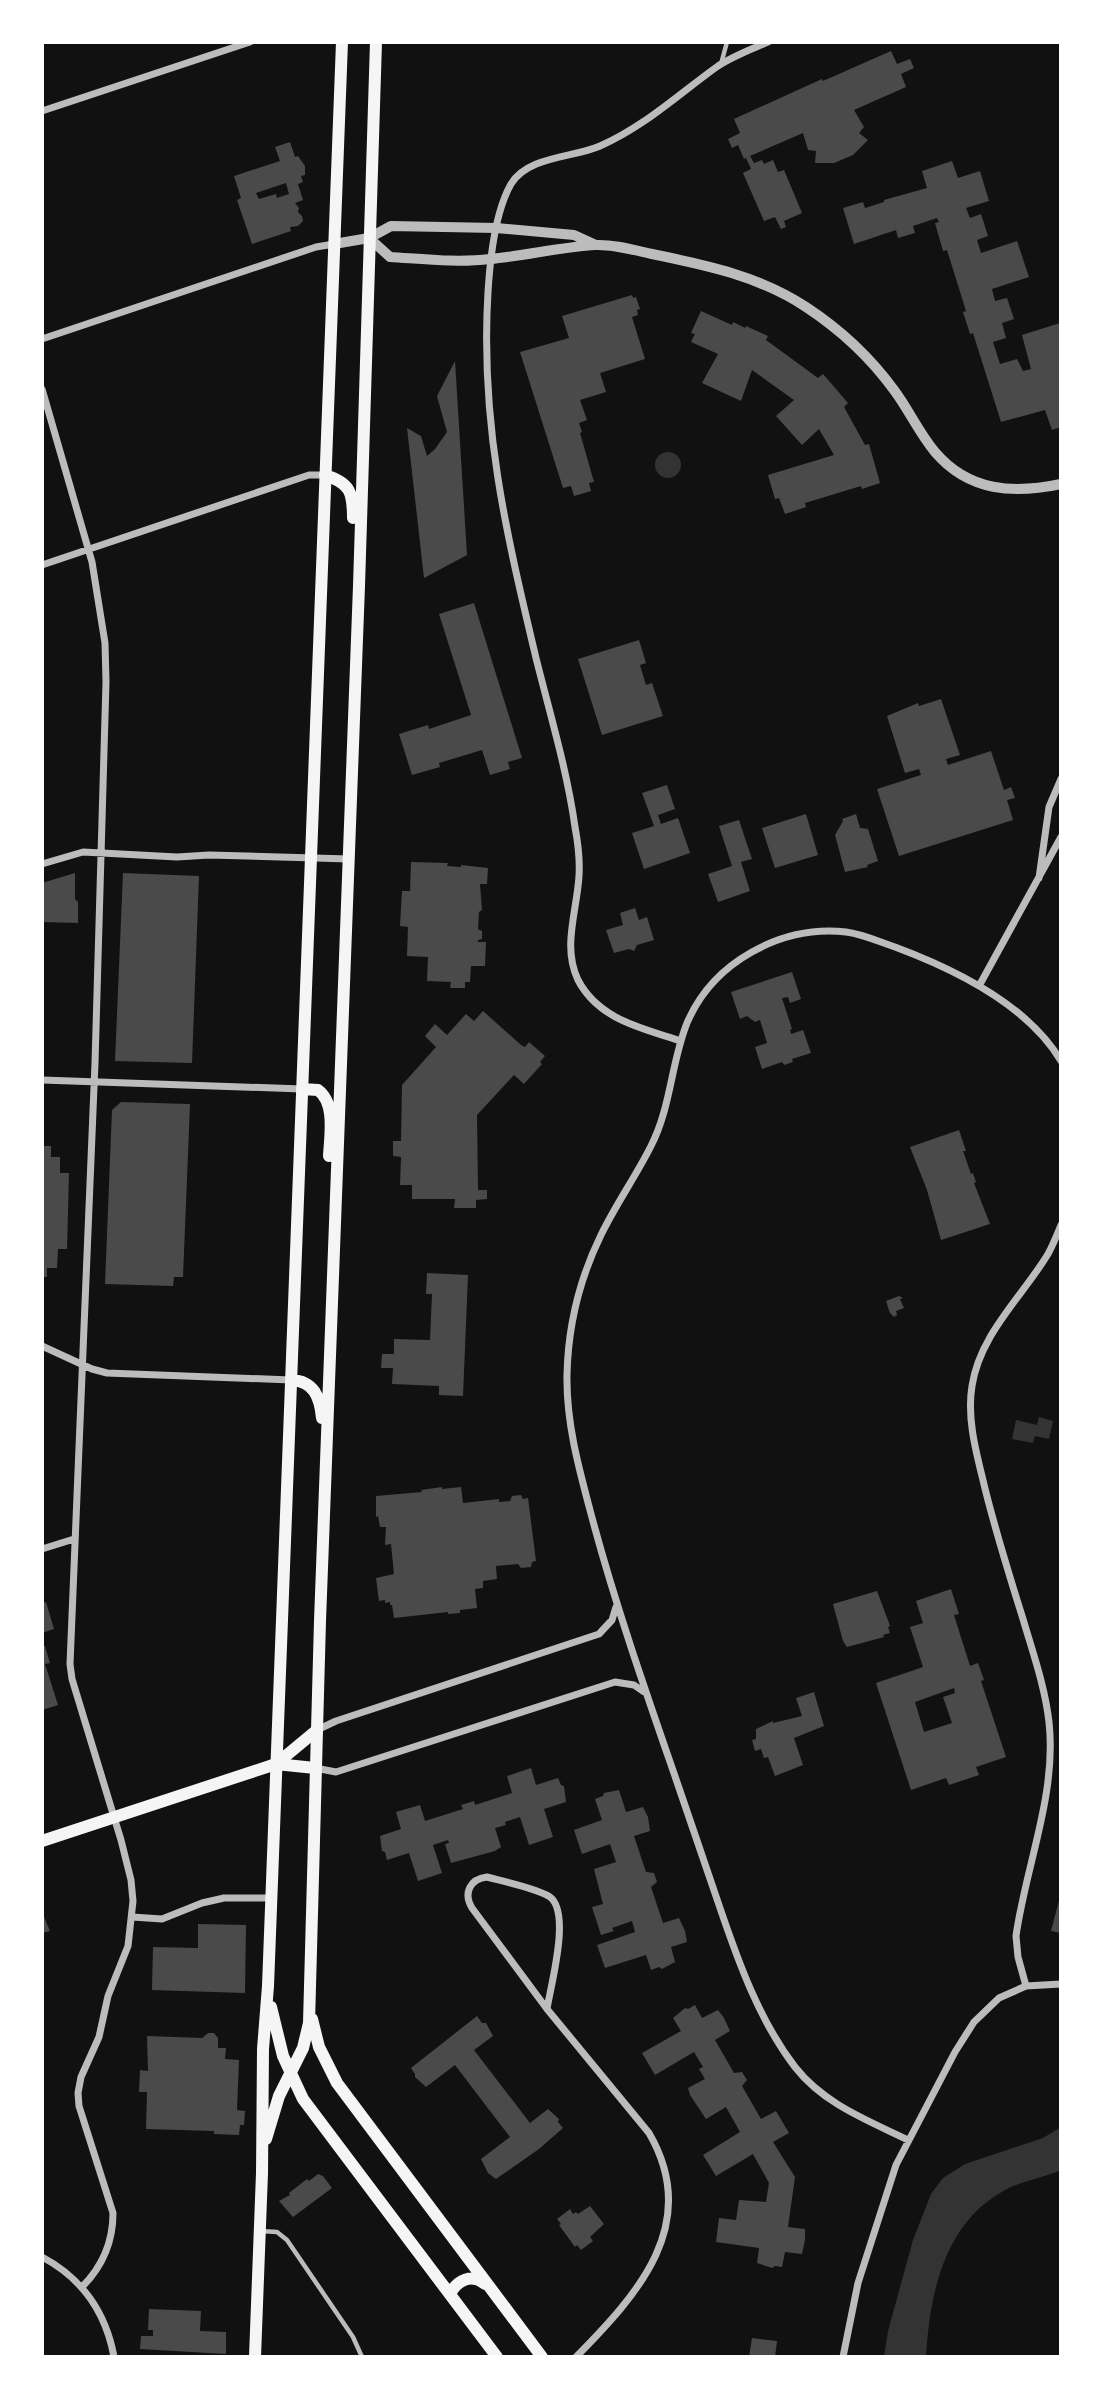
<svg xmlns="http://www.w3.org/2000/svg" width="1103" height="2399" viewBox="0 0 1103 2399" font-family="Jost,sans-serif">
  <rect width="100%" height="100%" fill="#111"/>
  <!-- water -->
  <path fill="#333" d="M655 465a13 13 0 1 1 26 0a13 13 0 1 1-26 0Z
    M1039 1417 1053 1421 1049 1439 1035 1436 1033 1443 1012 1439 1016 1420 1037 1425Z
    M1061 2127V2170C1043 2178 1022 2181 1005 2190 944 2223 930 2293 926 2357H884L888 2331 913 2240 931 2194 943 2178 965 2164 1043 2138Z"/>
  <!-- building -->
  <path fill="#4a4a4a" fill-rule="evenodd" d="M891 51 897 64 910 59 914 68 901 74 906 87 854 110 864 127 859 133 868 140 853 155 834 163H815L816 151 808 150 803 133 750 156 754 163 762 160 764 164 773 160 778 172 784 170 802 213 784 221 786 227 781 229 775 217 764 221 743 173 751 169 746 158 744 159 738 145 732 148 728 139 740 133 734 119 822 79 823 81Z
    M290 142 295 157 298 156 305 166V175L301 176 303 182 298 184 303 200 295 203 299 208 298 212 302 216 303 221 298 226 290 227 291 231 252 244 237 200 241 198 234 176 280 161 275 147ZM286 183 289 194 277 198 276 194 259 199 256 193Z
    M952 161 958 178 980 171 989 201 966 208 970 218 981 214 988 236 977 240 981 253 1017 241 1029 277 992 289 995 301 1007 298 1014 319 1002 323 1006 338 993 342 1000 364 1017 359 1023 371 1031 369 1022 335 1060 323 1061 427 1052 430 1045 410 1001 422 973 333 970 334 963 312 966 311 947 250 943 251 935 223 939 222 937 218 913 226 915 233 898 238 896 230 854 244 843 208 863 202 865 208 884 202V200L927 188 922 171Z
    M632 295 633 298 636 297 640 309 637 310 638 315 632 317 645 359 600 373 606 392 580 400 587 420 579 423 582 432 580 433 594 482 589 483 591 491 574 496 571 486 563 488 520 352 569 338 562 316Z
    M701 311 732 325 733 322 745 328 746 326 768 336 766 340 818 378 823 374 848 403 844 407 865 445 869 444 880 483 862 489 861 486 805 503 806 507 785 514 779 498 775 499 768 475 834 455 819 429 802 445 776 416 794 400 752 370 741 401 702 383 718 354 691 342 695 334 691 333Z
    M455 361 467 555 424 578 407 428 421 436 427 456 435 449 447 432 437 396Z
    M474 603 522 758 508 762 510 769 490 775 482 750 439 763 440 767 412 775 399 734 428 725 429 729 471 715 439 614Z
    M639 640 646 663 640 665 646 685 652 683 663 716 602 735 578 659Z
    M941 699 960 755 946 759 948 765 991 751 1004 790 1011 787 1015 798 1007 800 1013 820 899 856 877 789 921 775 919 769 905 773 887 716 918 703 919 706Z
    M667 785 675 809 658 815 661 824 678 818 690 853 644 869 632 833 654 826 642 793Z
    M806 814 818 855 775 868 762 828Z
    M856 814 860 828 868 829 878 861 867 865 868 867 845 872 835 835 843 821 842 819Z
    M739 820 752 859 741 862 750 891 718 902 708 874 732 866 719 826Z
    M411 862 448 863 447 866 461 867V865L488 868 487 884H480L482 910 479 912 478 929 482 931V939L478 940V942H486L485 966H471L470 982H465V988H450L451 982 427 981 428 957 407 956 408 927 400 926 402 891H410Z
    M75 873V899L78 902V923L42 922V883Z
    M123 873 199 876 192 1063 115 1061Z
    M635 908 639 920 647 917 654 940 637 945 634 951 629 949 614 953 606 930 623 925 620 913Z
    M792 972 801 999 790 1003 788 997 782 998 792 1029 790 1030 791 1034 803 1030 811 1053 792 1059 793 1062 784 1065 782 1062 762 1069 755 1047 767 1043 760 1020 755 1022 747 1016 740 1019 731 992Z
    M483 1011 521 1045 525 1047 529 1042 545 1056 540 1062 542 1064 524 1084 514 1075 477 1115 478 1190H487V1199L476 1200V1208H454L455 1199H412V1185H400L401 1157 393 1156V1141H401L402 1085 436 1047 425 1036 435 1024 447 1035 466 1014 474 1021Z
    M121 1102 190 1104 183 1277H174L173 1286 105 1284 112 1110Z
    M959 1130 966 1151H963L971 1174 973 1173 976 1182 974 1183 990 1224 941 1240 927 1190 910 1147Z
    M42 1146H51V1157H60V1173H69L67 1249H58L57 1268H47V1277H42Z
    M427 1273 468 1275 463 1396 439 1395V1386L392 1384 393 1368H381L382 1354H394V1339L430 1340 432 1294H426Z
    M899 1296 903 1298 900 1299 904 1308 896 1311 897 1315 894 1317 890 1313 886 1301Z
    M442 1487V1489L461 1487 463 1503 499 1499V1502L510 1501 512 1496 521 1495 523 1499 528 1498 536 1561 532 1562 531 1567 521 1568 518 1564 496 1566 497 1579 483 1581V1588L475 1589 477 1608 460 1610V1613L448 1614V1612L394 1618 392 1605H390V1602L385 1603V1600L379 1601 376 1578 394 1574 391 1544 385 1545 386 1527H380L378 1516 376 1517V1496L422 1492 421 1490Z
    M951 1589 959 1614 954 1615 970 1666 978 1663 984 1680 981 1681 1006 1757 976 1767 979 1775 949 1785 946 1778 911 1790 876 1683 923 1667 910 1627 923 1623 916 1601ZM954 1688 955 1693 943 1697 952 1723 924 1732 915 1702Z
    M877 1591 889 1623 890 1626 888 1627 890 1633 883 1635 884 1637 847 1647 843 1641 833 1604Z
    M46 1602 54 1629 42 1633V1603Z
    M42 1646H45L50 1663 45 1664 58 1705 42 1710Z
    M814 1692 824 1726 794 1738 803 1765 775 1776 768 1757 764 1758 761 1749 755 1751 752 1740 756 1739V1729L773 1721V1723L802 1716 796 1698Z
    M531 1768 536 1785 558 1778 561 1785 564 1786 566 1802 544 1809 553 1837 529 1845 520 1817 505 1822 506 1825 495 1828 501 1847 495 1851 451 1863 445 1844 449 1843 448 1840 433 1845 442 1873 418 1881 409 1853 387 1860 385 1852 382 1851 380 1836 401 1829 396 1812 420 1805 425 1821 463 1809 461 1805 474 1801 475 1805 512 1793 507 1776Z
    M619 1790 626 1812 643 1807 648 1817 650 1831 634 1836 646 1872 654 1873 657 1882 651 1887 663 1923 679 1918 685 1931 687 1942 671 1947 675 1962 662 1969 659 1967 651 1970 646 1955 605 1968 597 1945 635 1932 632 1921 612 1928 614 1931 601 1935 592 1907 603 1904 594 1869 616 1862 610 1844 582 1854 574 1830 602 1820 595 1799 603 1796 604 1793Z
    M1060 1897H1061V1933L1051 1931Z
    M42 1912 50 1931 42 1933Z
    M198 1924 246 1925 245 1993 152 1990 153 1947 198 1948Z
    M695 2005 702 2018 718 2010 724 2018 730 2031 715 2040 734 2073 742 2072 747 2080 742 2086 761 2119 776 2111 789 2133 773 2142 795 2177 788 2227 805 2229V2240L802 2254 785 2252 782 2267 775 2266 772 2268 757 2263 759 2248 716 2242 719 2218 736 2220 739 2200 766 2202 769 2183 753 2154 716 2176 703 2155 740 2132 726 2107 706 2119 690 2095 688 2088 705 2079 699 2069 703 2067 694 2052 655 2075 642 2053 681 2031 673 2018 685 2008 688 2009Z
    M477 2016 482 2023H486L493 2036 474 2050 530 2123 548 2109 559 2119 558 2122 563 2128 539 2149 496 2179 488 2173 481 2159 510 2137 490 2111 455 2065 426 2087 415 2077V2074L411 2068Z
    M208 2033H214L218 2038V2048H226L225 2059 239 2060 237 2110 245 2111 244 2125H240L239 2135 214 2134V2131L146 2129 147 2092H139L140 2070 148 2071 147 2036 202 2038Z
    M318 2174 323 2176 332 2188 293 2217 279 2201 290 2195 289 2193 307 2179 309 2181Z
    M590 2206 604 2224 590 2237 593 2241 581 2250 577 2245 575 2247 559 2225 561 2224 557 2219 570 2209 573 2214 576 2212 578 2214Z
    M149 2309 201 2311 200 2331 226 2332V2354L140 2349 141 2336H153V2330H148Z
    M752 2338 777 2341 775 2357H749Z"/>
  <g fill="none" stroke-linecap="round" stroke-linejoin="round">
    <!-- service -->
    <path stroke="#bcbcbc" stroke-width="4.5" d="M721 64 727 42
      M260 2231 277 2232 287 2240 353 2337 362 2357"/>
    <!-- minor -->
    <path stroke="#bcbcbc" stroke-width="7" d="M42 111 250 42
      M42 339 316 247 334 244
      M42 389 92 562 105 643 106 682 95 1063 70 1664 72 1679 121 1840 131 1880 133 1901 128 1946 108 1996 99 2037 81 2077 78 2093 79 2106 113 2213C113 2242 103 2266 82 2287
      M42 565 309 475H325
      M42 864 83 852 177 857 209 855 349 859
      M1039 878 1049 807 1061 779
      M979 986 1061 837
      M681 1041C642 1028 599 1020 578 980 562 947 577 911 579 876 580 860 578 843 575 827 567 770 550 714 536 658 506 532 480 423 488 292 490 259 495 212 511 184 528 156 573 158 600 146 644 127 680 93 718 66 733 56 752 49 768 42
      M42 1080 302 1089
      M42 1346 92 1369 107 1373 291 1380
      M42 1549 74 1539
      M317 1730 336 1721 599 1634 612 1620 616 1607
      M315 1768 336 1772 615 1682 634 1685 644 1692
      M132 1917 162 1919 202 1903 224 1898H271
      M1026 1986 1018 1957 1016 1936C1026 1865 1057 1794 1049 1722 1045 1687 1033 1653 1023 1619 1008 1571 993 1524 982 1476 975 1448 967 1416 972 1386 980 1334 1022 1297 1048 1254 1053 1245 1057 1235 1061 1225
      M547 2009C551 1984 571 1913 550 1897 539 1889 502 1881 487 1877 470 1879 463 1893 472 1908L547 2009 649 2133C702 2224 638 2294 576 2357
      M908 2140C867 2120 824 2104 795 2067 759 2020 738 1961 719 1905 705 1865 692 1825 678 1785 648 1698 618 1613 594 1525 581 1476 566 1426 567 1375 568 1327 580 1278 601 1235 616 1204 636 1176 651 1146 671 1107 671 1063 687 1023 713 962 781 925 846 932 863 934 879 942 895 947 954 969 1028 1005 1061 1061
      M42 2257C82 2278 106 2313 114 2357
      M843 2357 858 2283 896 2165 955 2052 974 2022 999 1998 1026 1986 1061 1984"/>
    <!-- tertiary -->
    <path stroke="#bcbcbc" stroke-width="10" d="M369 238 390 257C423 259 457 263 490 259 525 256 560 247 595 245 613 244 634 250 652 254 706 265 759 276 806 307 841 330 870 357 894 390 909 410 919 433 935 452 969 492 1014 494 1061 484
      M334 244 369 238 391 226 496 228 574 235 596 245"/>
    <!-- secondary -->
    <path stroke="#f5f5f5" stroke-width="12" d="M276 1764 315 1768
      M42 1841 276 1764 317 1730"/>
    <!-- primary -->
    <path stroke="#f5f5f5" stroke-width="12" d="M325 475C350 483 353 492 353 518
      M302 1089 318 1090C336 1103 330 1136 329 1156
      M291 1380C314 1381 320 1397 322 1418
      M271 2007 283 2056 303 2099 497 2357
      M312 2019 319 2047 337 2083 542 2357
      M266 2139 279 2096 303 2048 309 2023 320 1621 359 586 376 42
      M450 2294C457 2280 472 2273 485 2284
      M255 2357 262 2173 263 2049 268 1986 282 1620 342 42"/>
  </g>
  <!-- border -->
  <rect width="1103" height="2399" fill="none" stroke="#ffffff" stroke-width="88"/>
</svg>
